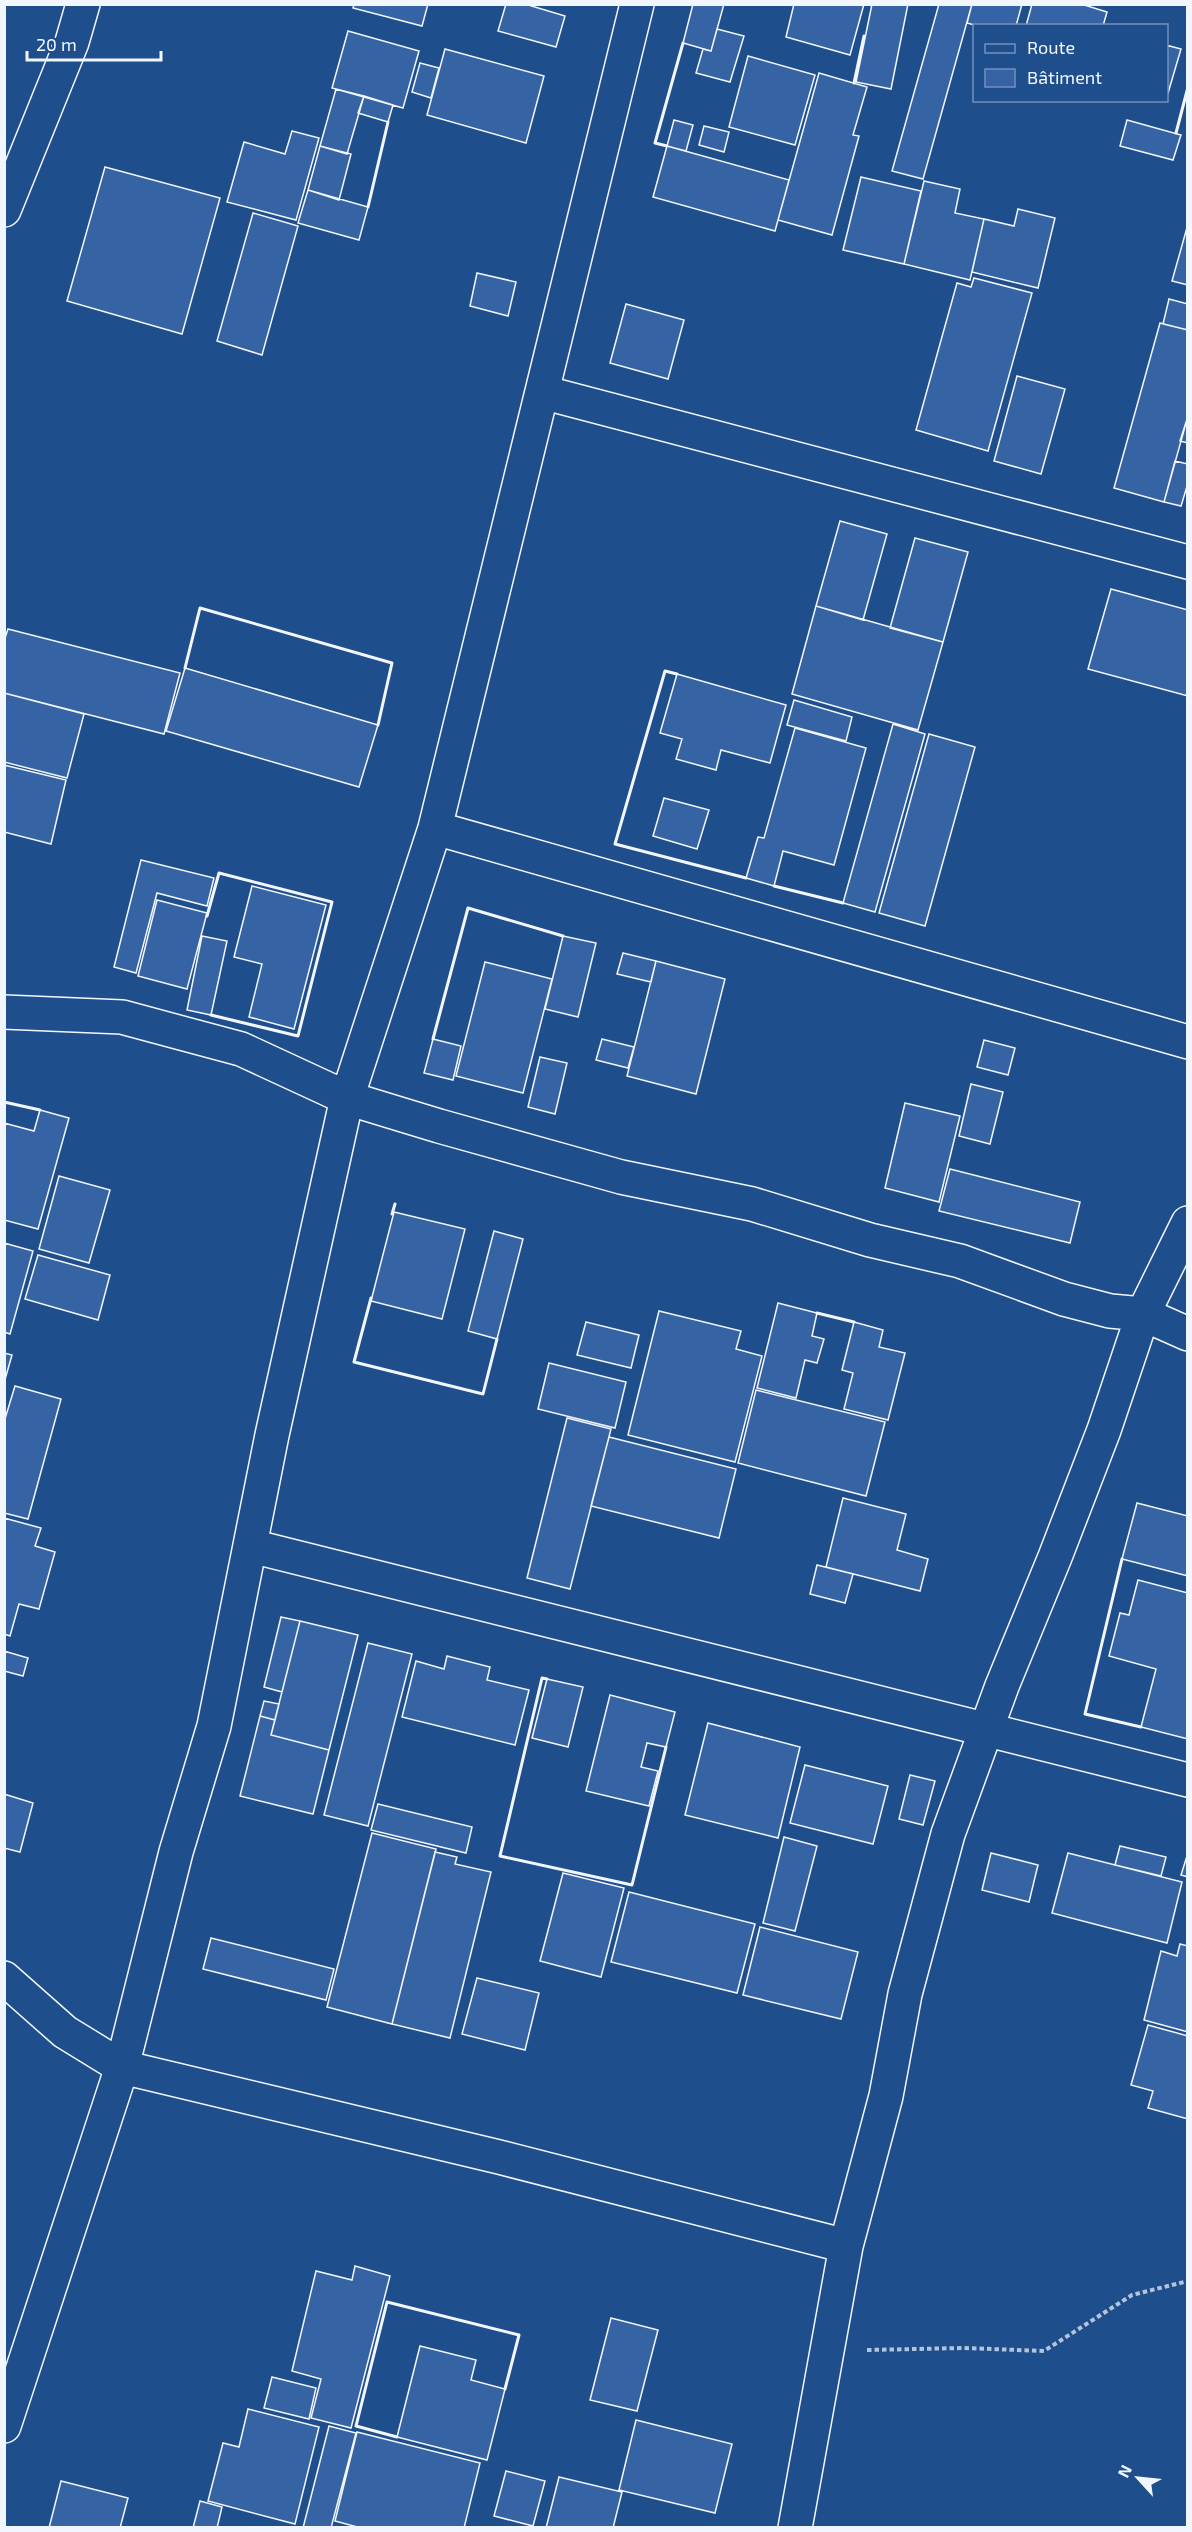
<svg xmlns="http://www.w3.org/2000/svg" width="1192" height="2532" viewBox="0 0 1192 2532" font-family="'Exo 2',sans-serif">
  <rect width="100%" height="100%" fill="#1f4e8c"/>
  <!-- building -->
  <path fill="#3563a3" stroke="#f2f6ff" stroke-width="1.5" d="M354 4H428L422 26 353 8Z
    M506 4H525L565 16 556 47 498 31Z
    M693 4H724L711 51 683 43Z
    M794 4H864L850 55 786 37Z
    M872 4H908L891 89 856 82Z
    M939 4H972L923 179 892 171Z
    M972 4H1022L1016 26H978L967 23Z
    M1032 4H1081L1107 12 1103 26H1026Z
    M717 29 744 36 730 82 696 73 703 49 711 51Z
    M348 31 419 51 403 108 332 88Z
    M1166 45 1181 49 1166 100Z
    M445 49 544 76 526 143 427 115Z
    M748 56 815 75 795 145 729 127Z
    M420 63 439 68 431 98 412 92Z
    M819 73 867 87 853 135 859 136 832 235 778 220Z
    M336 89 364 96 347 154 320 146Z
    M364 96 393 105 388 122 358 113Z
    M674 120 693 125 686 151 667 146Z
    M1127 120 1181 135 1173 160 1120 146Z
    M704 126 729 132 724 152 699 145Z
    M292 131 319 138 296 220 227 202 244 142 285 154Z
    M320 146 351 154 339 200 308 190Z
    M667 146 789 180 775 231 653 197Z
    M105 167 220 198 182 334 67 301Z
    M861 177 921 191 904 264 843 250Z
    M924 181 960 189 955 213 984 219 970 280 904 264Z
    M308 190 368 207 359 240 298 223Z
    M1018 209 1055 218 1038 288 972 272 984 219 1014 226Z
    M253 213 298 226 262 355 217 341Z
    M1188 224V285L1172 281Z
    M477 273 516 282 508 316 470 306Z
    M974 278 1032 293 988 451 916 430 957 283 971 287Z
    M1169 299 1188 304V330L1163 324Z
    M626 304 684 320 668 379 610 363Z
    M1160 323 1188 330V416L1164 502 1114 488Z
    M1017 376 1065 389 1041 474 994 461Z
    M1188 416V443L1180 441Z
    M1175 461 1188 464V483L1181 506 1164 502Z
    M840 521 887 534 863 620 816 606Z
    M915 538 968 552 943 642 890 628Z
    M1111 589 1188 610V696L1088 669Z
    M816 606 943 642 918 730 792 694Z
    M8 629 180 673 164 734 4 693V641Z
    M185 668 378 725 359 787 166 731Z
    M677 674 786 705 770 763 721 750 716 770 676 759 682 739 660 733Z
    M4 693 84 714 67 778 4 762Z
    M794 700 852 717 846 741 787 725Z
    M893 724 925 734 875 912 843 903Z
    M795 728 866 748 834 865 783 851 774 886 746 878 758 837 764 838Z
    M929 734 975 747 925 926 879 913Z
    M4 765 66 780 51 844 4 832Z
    M664 798 709 810 697 849 653 836Z
    M141 860 214 878 207 906 157 893 136 973 114 967Z
    M252 886 326 905 294 1029 249 1017 262 964 234 957Z
    M157 900 207 913 187 989 138 976Z
    M202 936 227 941 211 1015 187 1010Z
    M563 936 596 943 578 1017 545 1009Z
    M623 953 656 961 651 982 617 974Z
    M656 961 725 979 696 1094 627 1076Z
    M485 962 552 979 523 1093 456 1076Z
    M433 1039 461 1046 453 1080 424 1073Z
    M602 1039 634 1047 628 1068 596 1060Z
    M984 1040 1015 1048 1008 1075 977 1067Z
    M540 1057 567 1063 555 1114 528 1107Z
    M971 1084 1003 1092 990 1144 959 1136Z
    M905 1103 960 1116 939 1202 885 1188Z
    M40 1110 69 1118 38 1229 4 1220V1123L34 1131Z
    M950 1169 1080 1202 1070 1243 939 1211Z
    M59 1176 110 1190 89 1263 39 1249Z
    M394 1212 465 1229 442 1319 371 1301Z
    M494 1231 523 1239 497 1339 468 1331Z
    M4 1243 33 1251 10 1334 4 1332Z
    M38 1255 110 1275 98 1320 25 1299Z
    M778 1303 817 1313 812 1336 824 1339 817 1363 805 1360 796 1398 757 1388Z
    M659 1311 741 1331 736 1349 762 1356 735 1462 628 1435Z
    M586 1322 639 1335 631 1368 577 1355Z
    M854 1322 883 1330 879 1347 905 1353 888 1420 844 1409 853 1373 842 1370Z
    M4 1353 12 1355 4 1383Z
    M549 1363 626 1382 615 1428 538 1409Z
    M15 1386 61 1399 28 1519 4 1513V1422Z
    M756 1390 885 1422 866 1496 738 1463Z
    M567 1418 611 1429 570 1589 527 1578Z
    M609 1437 736 1469 719 1538 591 1506Z
    M843 1498 906 1514 897 1550 928 1559 920 1591 826 1567Z
    M1137 1503 1188 1516V1576L1122 1559Z
    M4 1518 41 1528 35 1546 55 1552 39 1609 19 1604 10 1636 4 1634Z
    M817 1565 853 1574 845 1603 810 1594Z
    M1138 1580 1188 1593V1739L1141 1727 1156 1669 1109 1656 1120 1613 1129 1615Z
    M281 1617 300 1621 282 1692 264 1687Z
    M300 1621 358 1635 329 1750 271 1735Z
    M368 1643 412 1654 368 1826 324 1815Z
    M4 1651 28 1658 23 1676 4 1671Z
    M447 1656 490 1667 487 1680 529 1690 515 1745 402 1717 416 1661 444 1669Z
    M547 1679 583 1687 568 1747 532 1738Z
    M610 1695 675 1712 666 1747 647 1743 641 1767 658 1771 649 1806 586 1791Z
    M264 1701 279 1704 275 1720 260 1716Z
    M260 1716 275 1720 271 1735 329 1750 313 1814 240 1796Z
    M708 1723 800 1747 778 1838 685 1815Z
    M805 1765 888 1786 873 1844 790 1823Z
    M910 1775 935 1781 923 1825 899 1819Z
    M4 1794 33 1803 20 1852 4 1848Z
    M378 1804 472 1827 466 1853 371 1830Z
    M372 1833 436 1849 392 2024 327 2007Z
    M784 1837 817 1846 795 1931 763 1923Z
    M1120 1846 1166 1857 1161 1876 1115 1865Z
    M435 1852 457 1857 455 1864 491 1872 450 2038 392 2024Z
    M991 1853 1038 1865 1029 1902 982 1890Z
    M1068 1853 1182 1882 1167 1943 1052 1913Z
    M1188 1853V1877L1181 1875Z
    M563 1873 624 1888 601 1977 540 1961Z
    M629 1892 755 1924 737 1993 611 1962Z
    M760 1927 858 1952 841 2019 743 1995Z
    M211 1938 334 1969 326 2000 203 1969Z
    M1180 1944 1188 1946V2032L1144 2020 1161 1951 1177 1956Z
    M477 1978 539 1993 525 2050 462 2034Z
    M1148 2025 1188 2036V2119L1148 2108 1153 2091 1131 2085Z
    M355 2266 390 2276 351 2428 311 2418 321 2379 292 2371 316 2271 352 2280Z
    M611 2318 658 2330 637 2411 590 2400Z
    M420 2346 476 2360 471 2380 505 2389 487 2460 397 2437Z
    M272 2377 316 2388 309 2419 264 2408Z
    M248 2409 319 2427 295 2524 208 2501 223 2443 239 2447Z
    M636 2420 732 2444 715 2513 619 2490Z
    M329 2426 356 2433 331 2528H303Z
    M357 2432 480 2463 464 2528H361L335 2521Z
    M506 2471 545 2481 533 2526 494 2516Z
    M559 2477 622 2492 613 2528H546Z
    M61 2481 128 2498 120 2528H49Z
    M200 2501 222 2507 217 2528H193Z"/>
  <g fill="none" stroke-linecap="round" stroke-linejoin="round">
    <!-- street casing -->
    <g stroke="#f2f6ff" stroke-width="36">
      <path id="street" d="M4 210 72 42 83 4
        M542 392 1188 562
        M435 828 1188 1042
        M4 1012 122 1017 241 1049 347 1098 439 1126 621 1177 752 1204 870 1240 960 1261 1064 1299 1110 1311 1143 1314 1188 1334
        M251 1546 1188 1780
        M4 1978 65 2032 122 2067 499 2157 846 2246
        M4 2426 122 2067 176 1852 214 1726 272 1435 347 1098 435 828 637 4
        M795 2528 846 2246 886 2096 905 1994 948 1834 1002 1686 1055 1557 1104 1430 1143 1314 1188 1223"/>
    </g>
    <!-- path -->
    <path stroke="#b3c4dc" stroke-width="4" stroke-dasharray="4.5 3" stroke-linecap="butt" d="M867 2350 964 2348 1044 2351 1132 2295 1188 2281"/>
    <!-- street -->
    <use href="#street" stroke="#1f4e8c" stroke-width="33"/>
    <!-- wall -->
    <path stroke="#f2f6ff" stroke-width="3" d="M854 83 864 36
      M1176 133 1188 87
      M667 146 655 143 683 43
      M368 207 388 122
      M185 668 200 608 392 663 378 725
      M677 674 665 671 615 844 746 878
      M774 886 843 903
      M207 916 219 873 332 902 298 1036 211 1015
      M433 1039 468 908 563 936
      M4 1102 40 1110
      M392 1214 395 1204
      M371 1298 354 1362 483 1394 497 1339
      M817 1313 854 1322
      M1122 1559 1085 1714 1141 1727
      M547 1679 542 1678 500 1856 632 1885 666 1747
      M397 2437 356 2426 387 2302 519 2335 505 2389"/>
  </g>
  <!-- border -->
  <rect width="1192" height="2532" fill="none" stroke="#f2f6ff" stroke-width="12"/>
  <!-- legend -->
  <rect x="973" y="24" width="195" height="78" fill="#1f4e8c" stroke="#7391ba" stroke-width="1.5"/>
  <rect x="985" y="44" width="30" height="9" fill="#1f4e8c" stroke="#7391ba" stroke-width="1.5"/>
  <text x="1027" y="54" font-size="18" fill="#f2f6ff">Route</text>
  <rect x="985" y="69" width="30" height="18" fill="#3563a3" stroke="#7391ba" stroke-width="1.5"/>
  <text x="1027" y="84" font-size="18" fill="#f2f6ff">Bâtiment</text>
  <!-- north arrow -->
  <g transform="translate(1138 2478) rotate(297)" stroke="#1f4e8c" stroke-width="4.5" paint-order="stroke">
  <path d="M0-4.5L10 22L0 15L-10 22Z" fill="#f2f6ff"/>
  <text y="-9" font-size="16" font-weight="bold" text-anchor="middle" fill="#f2f6ff">N</text>
  </g>
  <!-- scale -->
  <path d="M27 51v9h134v-9" fill="none" stroke="#f2f6ff" stroke-width="3"/>
  <text x="36" y="51" font-size="18" fill="#f2f6ff" stroke="#1f4e8c" stroke-width="4.5" paint-order="stroke">20 m</text>
</svg>
